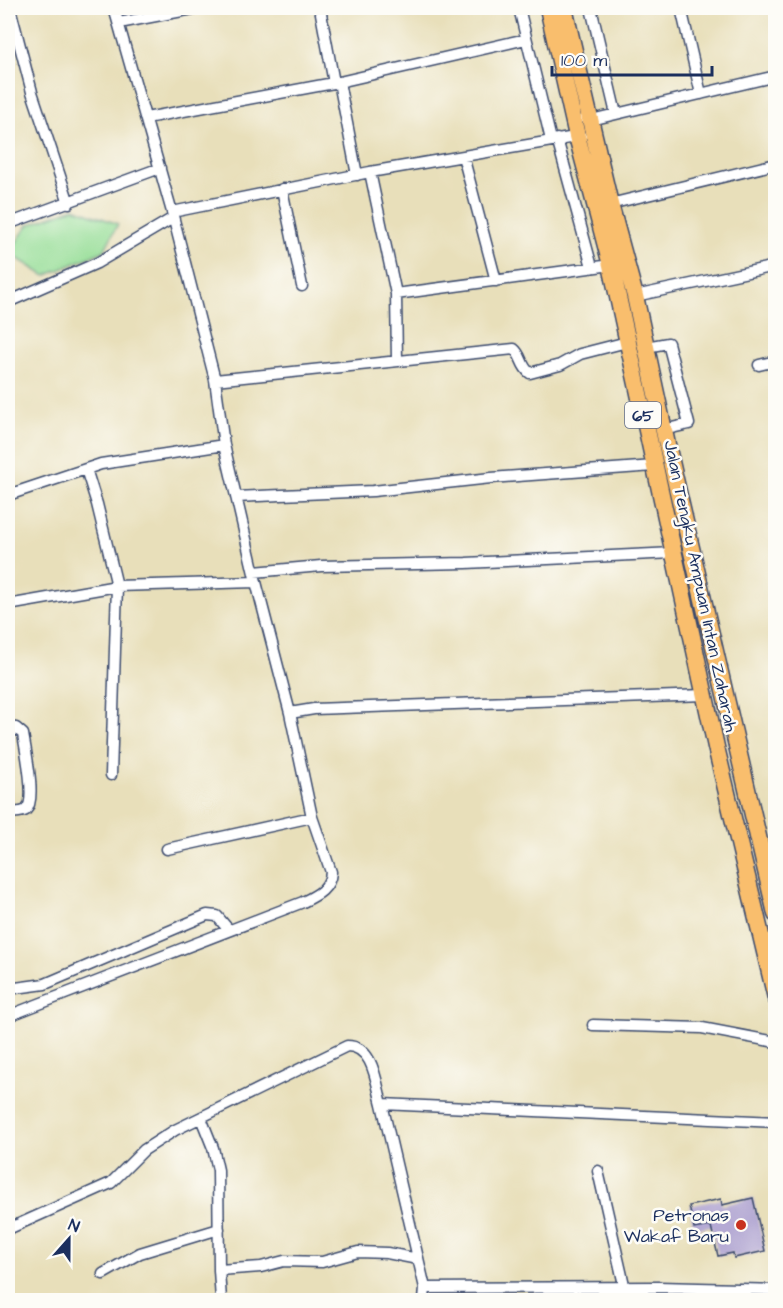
<svg xmlns="http://www.w3.org/2000/svg" width="783" height="1308" viewBox="0 0 783 1308" font-family="'Architects Daughter',sans-serif">
  <rect width="100%" height="100%" fill="#fdfcf7"/>
  <filter id="ink" filterUnits="userSpaceOnUse"><feTurbulence type="fractalNoise" baseFrequency=".0167" numOctaves="2"/><feDisplacementMap in="SourceGraphic" scale="12" xChannelSelector="R" yChannelSelector="G"/><feConvolveMatrix kernelMatrix="1 2 1 2 8 2 1 2 1" color-interpolation-filters="sRGB"/></filter>
  <filter id="wash" filterUnits="userSpaceOnUse"><feTurbulence type="fractalNoise" baseFrequency=".008" numOctaves="4" result="noise"/><feDisplacementMap in="SourceGraphic" scale="24" xChannelSelector="R" yChannelSelector="G"/><feGaussianBlur stdDeviation="1.35" result="paint"/><feColorMatrix in="noise" values="0 0 0 0 0 0 0 0 0 0 0 0 0 0 0 0 0 1.4 0 .05"/><feComposite in="paint" operator="in"/></filter>
  <g filter="url(#wash)">
    <rect width="100%" height="100%" fill="#e8dfba"/>
    <!-- green -->
    <path fill="#97de98" stroke="#59867b" stroke-width="1.5" d="M74 208 118 224 104 251 45 276 9 253 28 225Z"/>
    <g id="blocks">
      <!-- building -->
      <path fill="#b5aad4" d="M753 1198 765 1251 734 1258 733 1253 718 1256 711 1226 694 1229 689 1206 721 1199 722 1205Z"/>
    </g>
  </g>
  <g filter="url(#ink)">
    <use href="#blocks" fill-opacity="0" stroke="#3a496c" stroke-width="1.5"/>
    <g fill="none" stroke-linecap="round" stroke-linejoin="round">
      <!-- minor casing -->
      <g stroke="#3a496c" stroke-width="13">
        <path id="minor" d="M10 8 32 92 69 203
          M320 8 334 83
          M519 8 551 140
          M591 8 616 114
          M681 8 701 94
          M119 23 198 8
          M339 82 357 175
          M146 118 339 82 526 39
          M585 118 591 120 776 76
          M557 139 592 267
          M463 156 496 281
          M370 172 396 294 397 361
          M282 189 302 286
          M610 204 776 164
          M172 212 370 172 581 136
          M8 224 160 168
          M396 294 611 265
          M635 296 776 266
          M8 302 97 263 173 218
          M646 347 668 343 689 424 663 430
          M759 365 776 361
          M215 380 514 349C522 355 521 367 530 373L560 365 580 354 627 342
          M86 469 101 464 224 445
          M8 495 86 469 97 504 117 586 111 775
          M236 497 373 491 491 478 654 466
          M254 572 321 566 466 563 674 553
          M8 605 117 586 256 582
          M290 713 314 709 705 695
          M8 727 16 728 23 734C25 748 37 800 26 810 22 813 13 812 8 813
          M167 849 312 817
          M8 989 45 984 207 915 217 916 228 929
          M8 1016 303 902C317 895 330 889 331 872L312 817 290 713 256 582 224 445 215 380 172 212 114 8
          M593 1025 702 1028 776 1042
          M382 1104 425 1288 424 1300
          M201 1118 213 1148 218 1170 219 1270 221 1300
          M598 1171 625 1289
          M8 1229 111 1183 144 1150 175 1130 347 1046C374 1046 376 1083 382 1104L776 1122
          M219 1270 261 1267 284 1261 322 1262 358 1252 387 1253 418 1259
          M103 1274 140 1253 219 1229
          M425 1288 658 1287 776 1290"/>
      </g>
      <!-- primary casing -->
      <g stroke="#3a496c" stroke-width="19">
        <path id="primary" d="M548 8 577 136 611 265 716 747 776 998
          M564 8 610 204 635 296 666 440 776 914"/>
      </g>
      <!-- minor -->
      <use href="#minor" stroke="#fff" stroke-width="10"/>
      <!-- primary -->
      <use href="#primary" stroke="#f9be6d" stroke-width="16"/>
    </g>
  </g>
  <!-- markers -->
  <circle fill="#c8321e" stroke="#fdfcf7" stroke-width="2" cx="741" cy="1225" r="6"/>
  <g text-anchor="middle" stroke-width="5" stroke-linejoin="round" paint-order="stroke">
    <!-- shield labels -->
    <rect fill="#fdfcf7" stroke="#5f6c8c" stroke-width="1.5" x="625" y="402" width="36" height="26" rx="4.5"/>
    <g font-size="16" font-weight="bold" fill="#1b2f5e">
      <text x="643" y="421">65</text>
    </g>
    <!-- street labels -->
    <g font-size="18" fill="#1b2f5e" stroke="#fdfcf7">
      <text transform="translate(701 586) rotate(78)" y="6">Jalan Tengku Ampuan Intan Zaharah</text>
    </g>
    <!-- poi labels -->
    <g font-size="18" fill="#1b2f5e" stroke="#fdfcf7" text-anchor="end">
      <text x="729" y="1221">Petronas<tspan x="729" dy="21">Wakaf Baru</tspan></text>
    </g>
  </g>
  <!-- margin -->
  <rect width="783" height="1308" fill="none" stroke="#fdfcf7" stroke-width="30"/>
  <!-- north arrow -->
  <g transform="translate(69 1239) rotate(21)" stroke="#fdfcf7" stroke-width="4.5" paint-order="stroke">
  <path d="M0-4.5L10 22L0 15L-10 22Z" fill="#1b2f5e"/>
  <text y="-9" font-size="16" font-weight="bold" text-anchor="middle" fill="#1b2f5e">N</text>
  </g>
  <!-- scale -->
  <path d="M552 66v9h160v-9" fill="none" stroke="#1b2f5e" stroke-width="3"/>
  <text x="561" y="66" font-size="18" fill="#1b2f5e" stroke="#fdfcf7" stroke-width="4.5" paint-order="stroke">100 m</text>
</svg>
